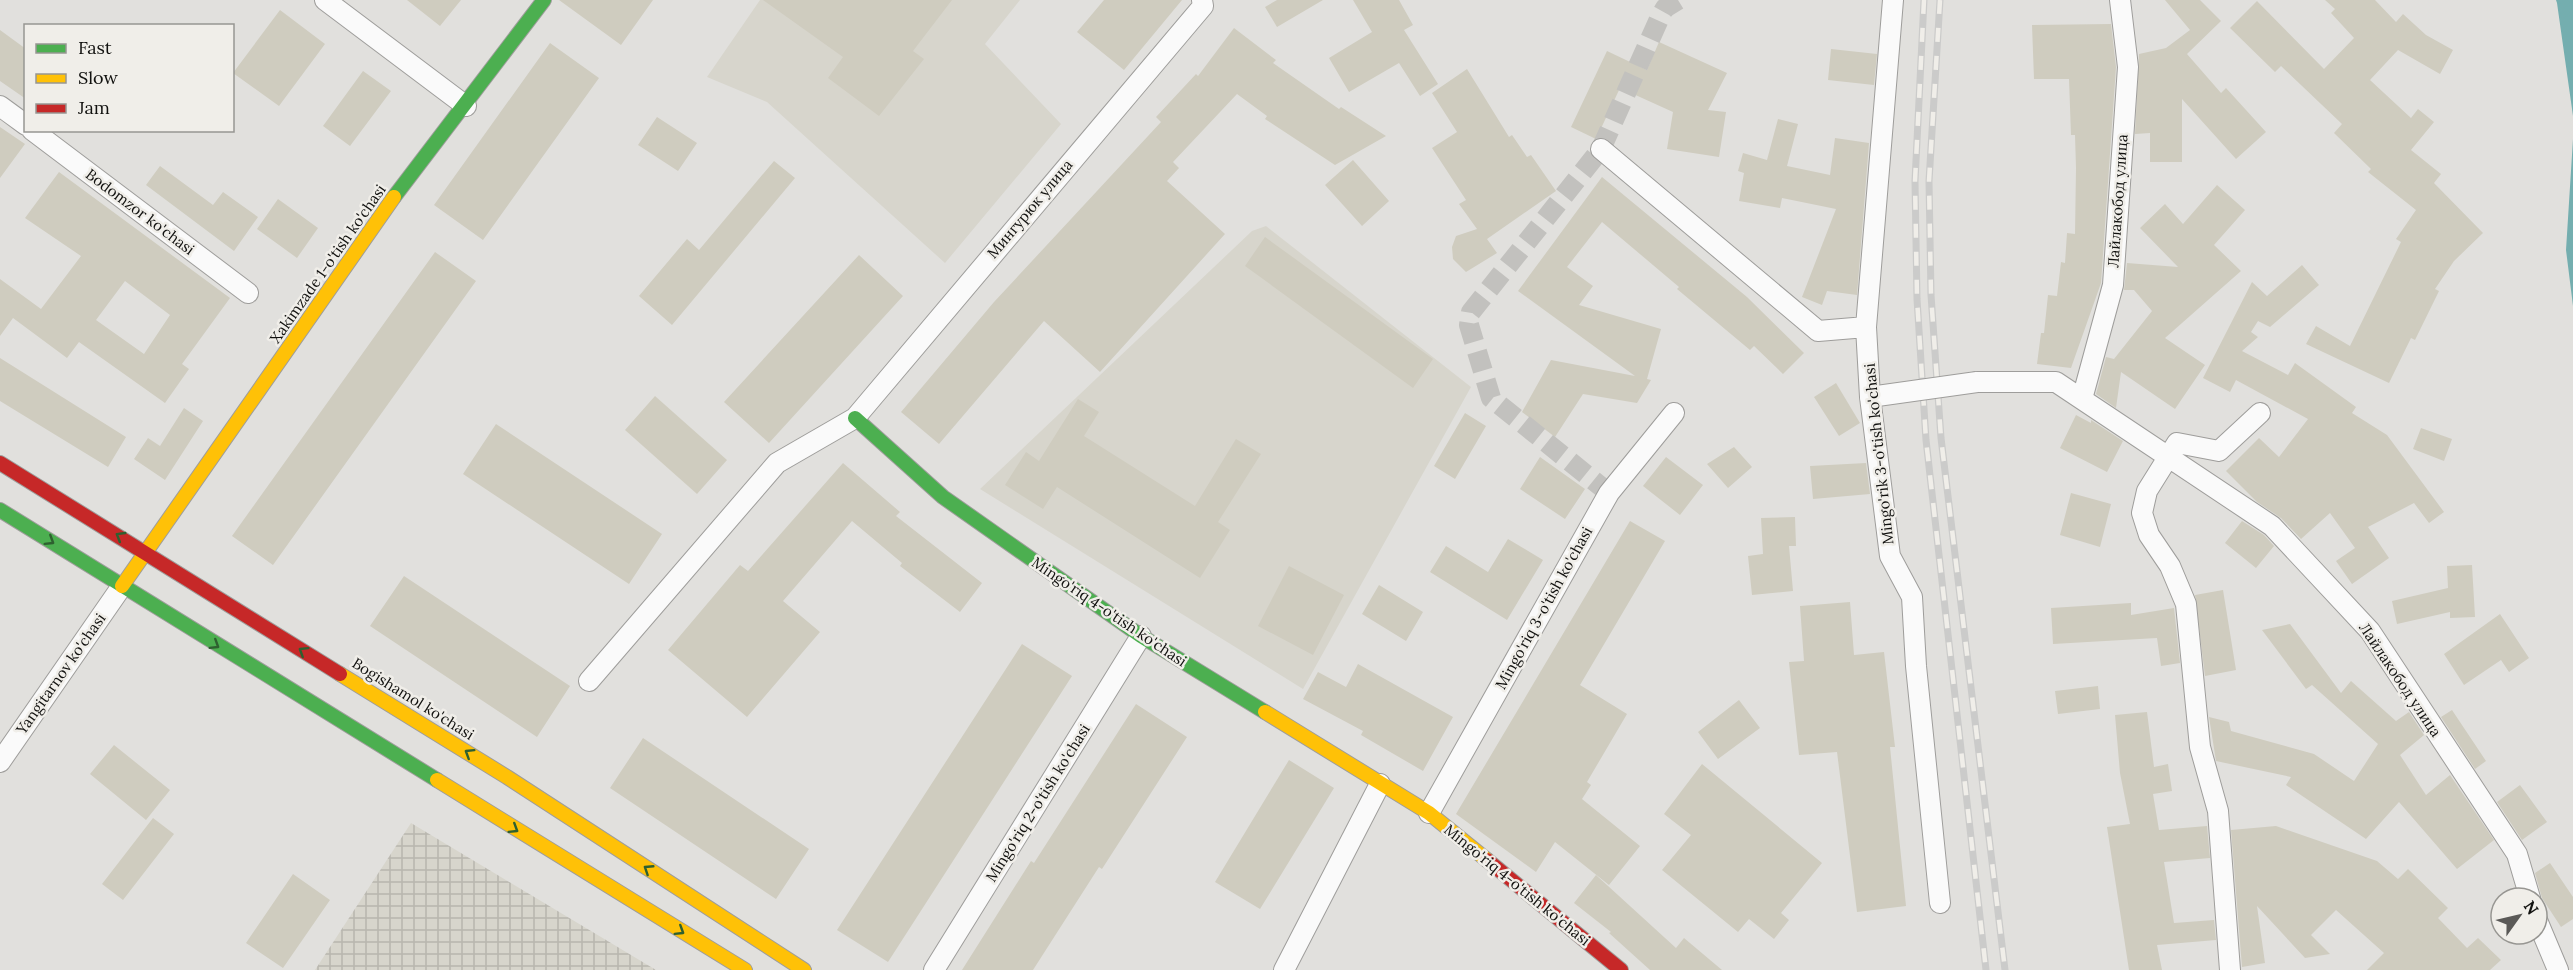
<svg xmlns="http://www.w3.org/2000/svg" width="2573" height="970" viewBox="0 0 2573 970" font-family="Lora,serif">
  <defs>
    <pattern id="industrial-grid" width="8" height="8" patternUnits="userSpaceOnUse" patternTransform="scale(1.5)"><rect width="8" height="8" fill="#d7d5cc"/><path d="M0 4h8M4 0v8" fill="none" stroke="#b8b6ae"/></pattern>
  </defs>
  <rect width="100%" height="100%" fill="#e1e0dd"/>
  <!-- built -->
  <path fill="#d7d5cc" d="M760 0H1020L985 44 1061 124 945 263 767 102 707 77Z
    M1266 226 1471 387 1303 689 980 489 1252 231Z"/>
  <!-- industrial -->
  <path fill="url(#industrial-grid)" d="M411 823 656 970H315Z"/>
  <!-- water -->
  <path fill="#74aeaf" d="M2556 0H2573V116L2557 3Z
    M2573 139V306L2566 250Z"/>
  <!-- building -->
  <path fill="#cfccbf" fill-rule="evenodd" d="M407 0H461L440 26Z
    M559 0H653L621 45Z
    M763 0H952L913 51 924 59 879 116 828 78 843 57Z
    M1104 0H1182L1124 70 1077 32Z
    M1277 0H1323L1277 27 1265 7Z
    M1353 0H1399L1413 25 1404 30 1438 84 1420 96 1399 63 1349 92 1329 58 1372 32Z
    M2165 0H2200L2221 21 2187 54 2221 93 2226 88 2266 132 2236 159 2182 99V162H2150V133L2135 134 2139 54 2166 48 2190 30Z
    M2325 0H2375L2396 22 2403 14 2426 35 2453 50 2440 74 2398 50 2370 80 2411 118 2418 109 2434 122 2411 150 2441 174 2434 183 2483 233 2454 261 2435 289 2439 291 2415 340 2411 338 2389 383 2306 344 2316 326 2350 346 2401 242 2396 239 2416 210 2368 172 2371 169 2334 133 2342 124 2281 66 2275 72 2230 28 2257 1 2324 69 2354 38 2331 13 2335 9Z
    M280 10 325 44 279 106 233 73Z
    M2111 24 2116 67 2101 283 2071 368 2037 364 2041 333H2044L2048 295 2057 296 2061 262 2065 263 2067 233 2075 234 2076 168 2075 135H2071L2069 79H2034L2032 25Z
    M1234 28 1276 60 1273 63 1339 109 1341 107 1386 136 1335 165 1265 119 1267 116 1237 94 1173 162 1179 168 1167 181 1225 234 1100 372 1044 321 939 444 901 412 994 302 1161 122 1156 117 1196 74 1198 76Z
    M0 30 26 49V99L0 81Z
    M1659 42 1727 73 1708 110 1726 112 1719 157 1667 149 1673 112 1620 88 1596 139 1571 127 1607 51 1647 70Z
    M550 43 599 78 483 240 434 205Z
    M1831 49 1877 54 1874 85 1828 80Z
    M1467 69 1509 137 1512 135 1527 157 1531 155 1556 191 1487 239 1497 253 1466 272 1453 259 1452 247 1456 236 1477 229 1459 204 1466 200 1432 148 1457 132 1432 93Z
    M363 71 391 91 350 146 323 126Z
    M657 117 697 143 678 171 638 145Z
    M1778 119 1798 124 1787 166 1830 175 1835 138 1869 143 1857 295 1827 291 1822 305 1802 297 1836 209 1782 198 1780 208 1739 201 1744 173 1738 171 1743 153 1767 160Z
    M0 127 25 144 0 178Z
    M1353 160 1389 201 1362 226 1325 185Z
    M774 161 795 178 672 325 639 296 687 239 699 250Z
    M160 166 213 205 223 192 258 217 234 251 146 185Z
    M59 172 230 298 182 364 189 369 165 403 79 342 67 358 13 318 0 336V279L41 309 81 256 25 218ZM125 281 170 315 144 354 96 320Z
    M1602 177 1747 297 1804 353 1783 374 1754 346 1750 350 1677 289 1679 287 1602 222 1567 267 1593 286 1579 305 1661 329 1647 379 1651 380 1637 403 1583 394 1555 437 1522 412 1551 360 1635 376 1518 291Z
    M2217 185 2245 210 2214 245 2241 271 2165 338 2205 365 2175 409 2121 372 2116 408 2096 394 2106 357 2114 359 2152 311 2134 290H2124L2127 263 2178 267 2140 228 2165 204 2183 224Z
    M278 199 318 228 297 258 257 229Z
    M1265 237 1433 359 1413 388 1245 266Z
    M435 252 476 281 273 565 232 536Z
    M859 255 903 296 769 443 724 402Z
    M2302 265 2319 285 2270 327 2258 321 2251 332 2258 337 2242 351 2288 375 2295 363 2356 407 2352 413 2387 435 2444 512 2429 523 2414 503 2368 527 2389 558 2352 584 2336 561 2355 548 2330 513 2301 539 2281 518 2257 502 2226 471 2259 438 2279 457 2308 419 2236 380 2230 392 2203 378 2252 282 2267 296Z
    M0 358 126 437 108 467 0 401Z
    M1836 383 1860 423 1839 436 1814 397Z
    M655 396 727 460 697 494 625 430Z
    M1078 399 1099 412 1084 436 1195 506 1236 439 1261 454 1218 522 1230 530 1200 578 1057 487 1043 509 1005 485 1026 452 1039 461Z
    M184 408 203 421 165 480 134 459 148 438 160 446Z
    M1465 413 1486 426 1455 479 1434 466Z
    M2076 415 2091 423V420L2123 441 2107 472 2060 448Z
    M496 424 662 534 629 584 463 474Z
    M2421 428 2452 439 2444 461 2413 449Z
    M1734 447 1752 467 1728 488 1707 464Z
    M1540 457 1585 489 1565 519 1520 489Z
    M1666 457 1703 485 1680 515 1643 486Z
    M843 463 900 512 896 516 982 583 960 612 900 566 902 563 852 521 783 601 820 632 747 717 668 650 740 565 748 571Z
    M1866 463 1870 494 1813 499 1810 466Z
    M2071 493 2111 504 2100 547 2060 535Z
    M1795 517 1796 546H1789L1793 591 1752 595 1748 556 1763 554 1761 518Z
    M1630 521 1665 541 1580 685 1627 714 1587 782 1591 785 1582 799 1640 846 1609 885 1555 842 1536 872 1456 814Z
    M2242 521 2264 535 2274 546 2256 568 2225 543Z
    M1508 539 1543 560 1507 620 1430 572 1446 546 1488 572Z
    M2472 565 2475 617 2450 618V612L2397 624 2392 601 2448 588 2447 566Z
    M1289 566 1344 595 1313 655 1258 626Z
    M404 576 570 686 537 737 370 626Z
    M1379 585 1423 612 1406 641 1362 614Z
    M2223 590 2236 670 2205 676 2195 595Z
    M1850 602 1854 655 1884 652 1895 747H1890L1906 906 1857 912 1837 752 1799 755 1789 662 1804 661 1800 606Z
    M2131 603V615L2174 608 2180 663 2161 666 2157 638 2053 644 2051 608Z
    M2500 614 2529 658 2509 672 2501 660 2464 685 2444 654Z
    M2290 624 2341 693 2351 681 2396 721 2409 712 2424 735 2400 755 2426 795 2450 775 2494 840 2457 869 2399 802 2366 839 2286 785 2291 777 2216 761 2209 717 2229 722 2231 731 2314 754 2354 781 2378 744 2312 685 2306 689 2262 630Z
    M1022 644 1072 676 888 962 837 930Z
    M1358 664 1453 717 1423 771 1361 735 1363 731 1303 699 1318 672 1346 687Z
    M2098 686 2100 709 2058 714 2055 691Z
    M1739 700 1760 728 1718 759 1698 732Z
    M1136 704 1187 737 1102 869 1099 867 1033 970H962L1031 861 1034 863Z
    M2452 710 2486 761 2475 769 2441 717Z
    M2147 712 2154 767 2168 764 2172 791 2153 794 2159 830 2207 826 2210 858 2164 862 2174 923 2214 920 2216 940 2157 945 2162 970H2129L2107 827 2130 824 2120 773 2115 715Z
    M643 738 809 849 776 899 610 788Z
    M114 745 170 790 146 820 90 774Z
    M1289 760 1334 788 1260 909 1215 882Z
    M1702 764 1822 863 1781 913 1789 920 1774 939 1749 919 1738 932 1662 870 1691 835 1664 814Z
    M2520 785 2547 822 2522 840 2497 802Z
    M153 818 174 834 123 900 102 884Z
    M2276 826 2377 861 2398 879 2408 869 2448 908 2438 918 2467 948 2478 938 2501 960 2490 970H2367L2384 953 2336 910 2311 935 2330 954 2305 958 2257 906 2265 963 2242 967 2231 830Z
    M2550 863 2573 897V919L2561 927 2542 898 2535 873Z
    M293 874 330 900 283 968 246 943Z
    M1596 875 1676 948 1684 938 1722 970H1650L1609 933 1611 932 1574 903Z"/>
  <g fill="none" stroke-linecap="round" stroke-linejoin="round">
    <!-- street-tunnel -->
    <path stroke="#c2c1be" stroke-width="20" stroke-dasharray="20 10" stroke-linecap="butt" d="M1609 493 1491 398 1469 325 1471 312 1601 149 1660 17 1665 8 1678 0"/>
    <!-- street casing -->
    <g stroke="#9e9d9b" stroke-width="22">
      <path id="street" d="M325 0 466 106
        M1893 0 1866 327 1870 397 1890 556 1912 597 1916 666 1940 903
        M0 106 26 125
        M32 130 248 293
        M1601 149 1818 331 1866 327
        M1977 382H2056L2272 526 2370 631 2517 854 2530 898
        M2082 399 2113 285 2128 67 2120 0
        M589 681 777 463 855 418 1203 6 1202 0
        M0 762 122 586
        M1429 813 1609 493 1674 413
        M2537 920 2558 970
        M934 970 1141 636
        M1284 970 1380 784
        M2230 970 2218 811 2200 747 2186 604 2170 566 2149 535 2142 513 2147 491 2177 443 2219 451 2260 413"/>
    </g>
    <!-- fast casing -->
    <g stroke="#9e9d9b" stroke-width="16">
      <path id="fast" d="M394 197 544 0
        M855 418 943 497 1141 636 1265 712
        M0 510 437 780"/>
    </g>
    <!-- slow casing -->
    <g stroke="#9e9d9b" stroke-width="16">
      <path id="slow" d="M122 586 394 197
        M340 674 507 777 804 970
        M1265 712 1429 813 1487 860
        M437 780 745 970"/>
    </g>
    <!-- jam casing -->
    <g stroke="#9e9d9b" stroke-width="16">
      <path id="jam" d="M0 463 340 674
        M1487 860 1621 970"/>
    </g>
    <!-- street -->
    <use href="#street" stroke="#fafafa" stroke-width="20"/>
    <!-- fast -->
    <use href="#fast" stroke="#4caf50" stroke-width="14"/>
    <!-- slow -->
    <use href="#slow" stroke="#ffc107" stroke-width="14"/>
    <!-- jam -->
    <use href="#jam" stroke="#c62828" stroke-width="14"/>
    <!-- rail casing -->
    <g stroke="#cbcbca" stroke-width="7">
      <path id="rail" d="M1924 0 1915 181 1917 299 1926 440 1986 970
        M1940 0 1929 181 1931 295 1941 438 2005 970"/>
    </g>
    <!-- rail -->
    <use href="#rail" stroke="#f0eee9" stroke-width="4.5" stroke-dasharray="14" stroke-linecap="butt"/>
    <!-- street-bridge casing -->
    <g stroke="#9e9d9b" stroke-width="22" stroke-linecap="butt">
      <path id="street-bridge" d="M1870 397 1977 382"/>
    </g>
    <!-- street-bridge -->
    <use href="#street-bridge" stroke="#fafafa" stroke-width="20"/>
  </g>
  <!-- one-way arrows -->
  <defs><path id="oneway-chevron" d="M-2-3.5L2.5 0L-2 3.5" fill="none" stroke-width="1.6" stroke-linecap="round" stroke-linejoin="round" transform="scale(1.5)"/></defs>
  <g stroke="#2e6030">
    <use href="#oneway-chevron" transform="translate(120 536) rotate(-149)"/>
    <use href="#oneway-chevron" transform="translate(50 541) rotate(32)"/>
    <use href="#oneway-chevron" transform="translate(215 645) rotate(32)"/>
    <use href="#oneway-chevron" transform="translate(303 651) rotate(-148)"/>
    <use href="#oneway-chevron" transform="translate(469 753) rotate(-148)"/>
    <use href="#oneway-chevron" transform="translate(514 829) rotate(32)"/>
    <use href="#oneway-chevron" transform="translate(648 869) rotate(-147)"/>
    <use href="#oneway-chevron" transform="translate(680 931) rotate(32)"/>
  </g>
  <g text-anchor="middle" stroke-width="5" stroke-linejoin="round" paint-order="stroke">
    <!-- street labels -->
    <g font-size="15" fill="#11110f" stroke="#f0eee9">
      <text transform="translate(2118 201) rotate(-86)" y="5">Лайлакобод улица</text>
      <text transform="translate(1030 209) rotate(-50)" y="5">Мингурюк улица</text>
      <text transform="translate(140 212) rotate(37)" y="5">Bodomzor ko'chasi</text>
      <text transform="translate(328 264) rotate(-55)" y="5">Xakimzade 1-o'tish ko'chasi</text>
      <text transform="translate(1879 454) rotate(-96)" y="5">Mingo'rik 3-o'tish ko'chasi</text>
      <text transform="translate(1544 608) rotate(-61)" y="5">Mingo'riq 3-o'tish ko'chasi</text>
      <text transform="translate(1109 612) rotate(34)" y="5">Mingo'riq 4-o'tish ko'chasi</text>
      <text transform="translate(61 674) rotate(-55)" y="5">Yangitarnov ko'chasi</text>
      <text transform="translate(2400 680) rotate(56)" y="5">Лайлакобод улица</text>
      <text transform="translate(413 699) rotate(32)" y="5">Bogishamol ko'chasi</text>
      <text transform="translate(1038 803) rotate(-58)" y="5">Mingo'riq 2-o'tish ko'chasi</text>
      <text transform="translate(1517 885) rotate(39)" y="5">Mingo'riq 4-o'tish ko'chasi</text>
    </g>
  </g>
  <!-- legend -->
  <rect x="24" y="24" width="210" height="108" fill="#f0eee9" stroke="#979692" stroke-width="1.5"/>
  <rect x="36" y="44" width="30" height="9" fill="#4caf50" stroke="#979692" stroke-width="1.5"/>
  <text x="78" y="54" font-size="18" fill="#11110f">Fast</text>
  <rect x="36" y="74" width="30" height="9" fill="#ffc107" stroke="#979692" stroke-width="1.5"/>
  <text x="78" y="84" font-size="18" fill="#11110f">Slow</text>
  <rect x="36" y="104" width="30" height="9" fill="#c62828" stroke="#979692" stroke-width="1.5"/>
  <text x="78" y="114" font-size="18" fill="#11110f">Jam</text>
  <!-- north arrow -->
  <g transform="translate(2519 916) rotate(56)"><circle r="28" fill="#f0eee9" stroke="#979692" stroke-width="1.5"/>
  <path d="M0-4.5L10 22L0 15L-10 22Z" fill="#5a5957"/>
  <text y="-9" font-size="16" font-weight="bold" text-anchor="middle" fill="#11110f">N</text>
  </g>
</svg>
